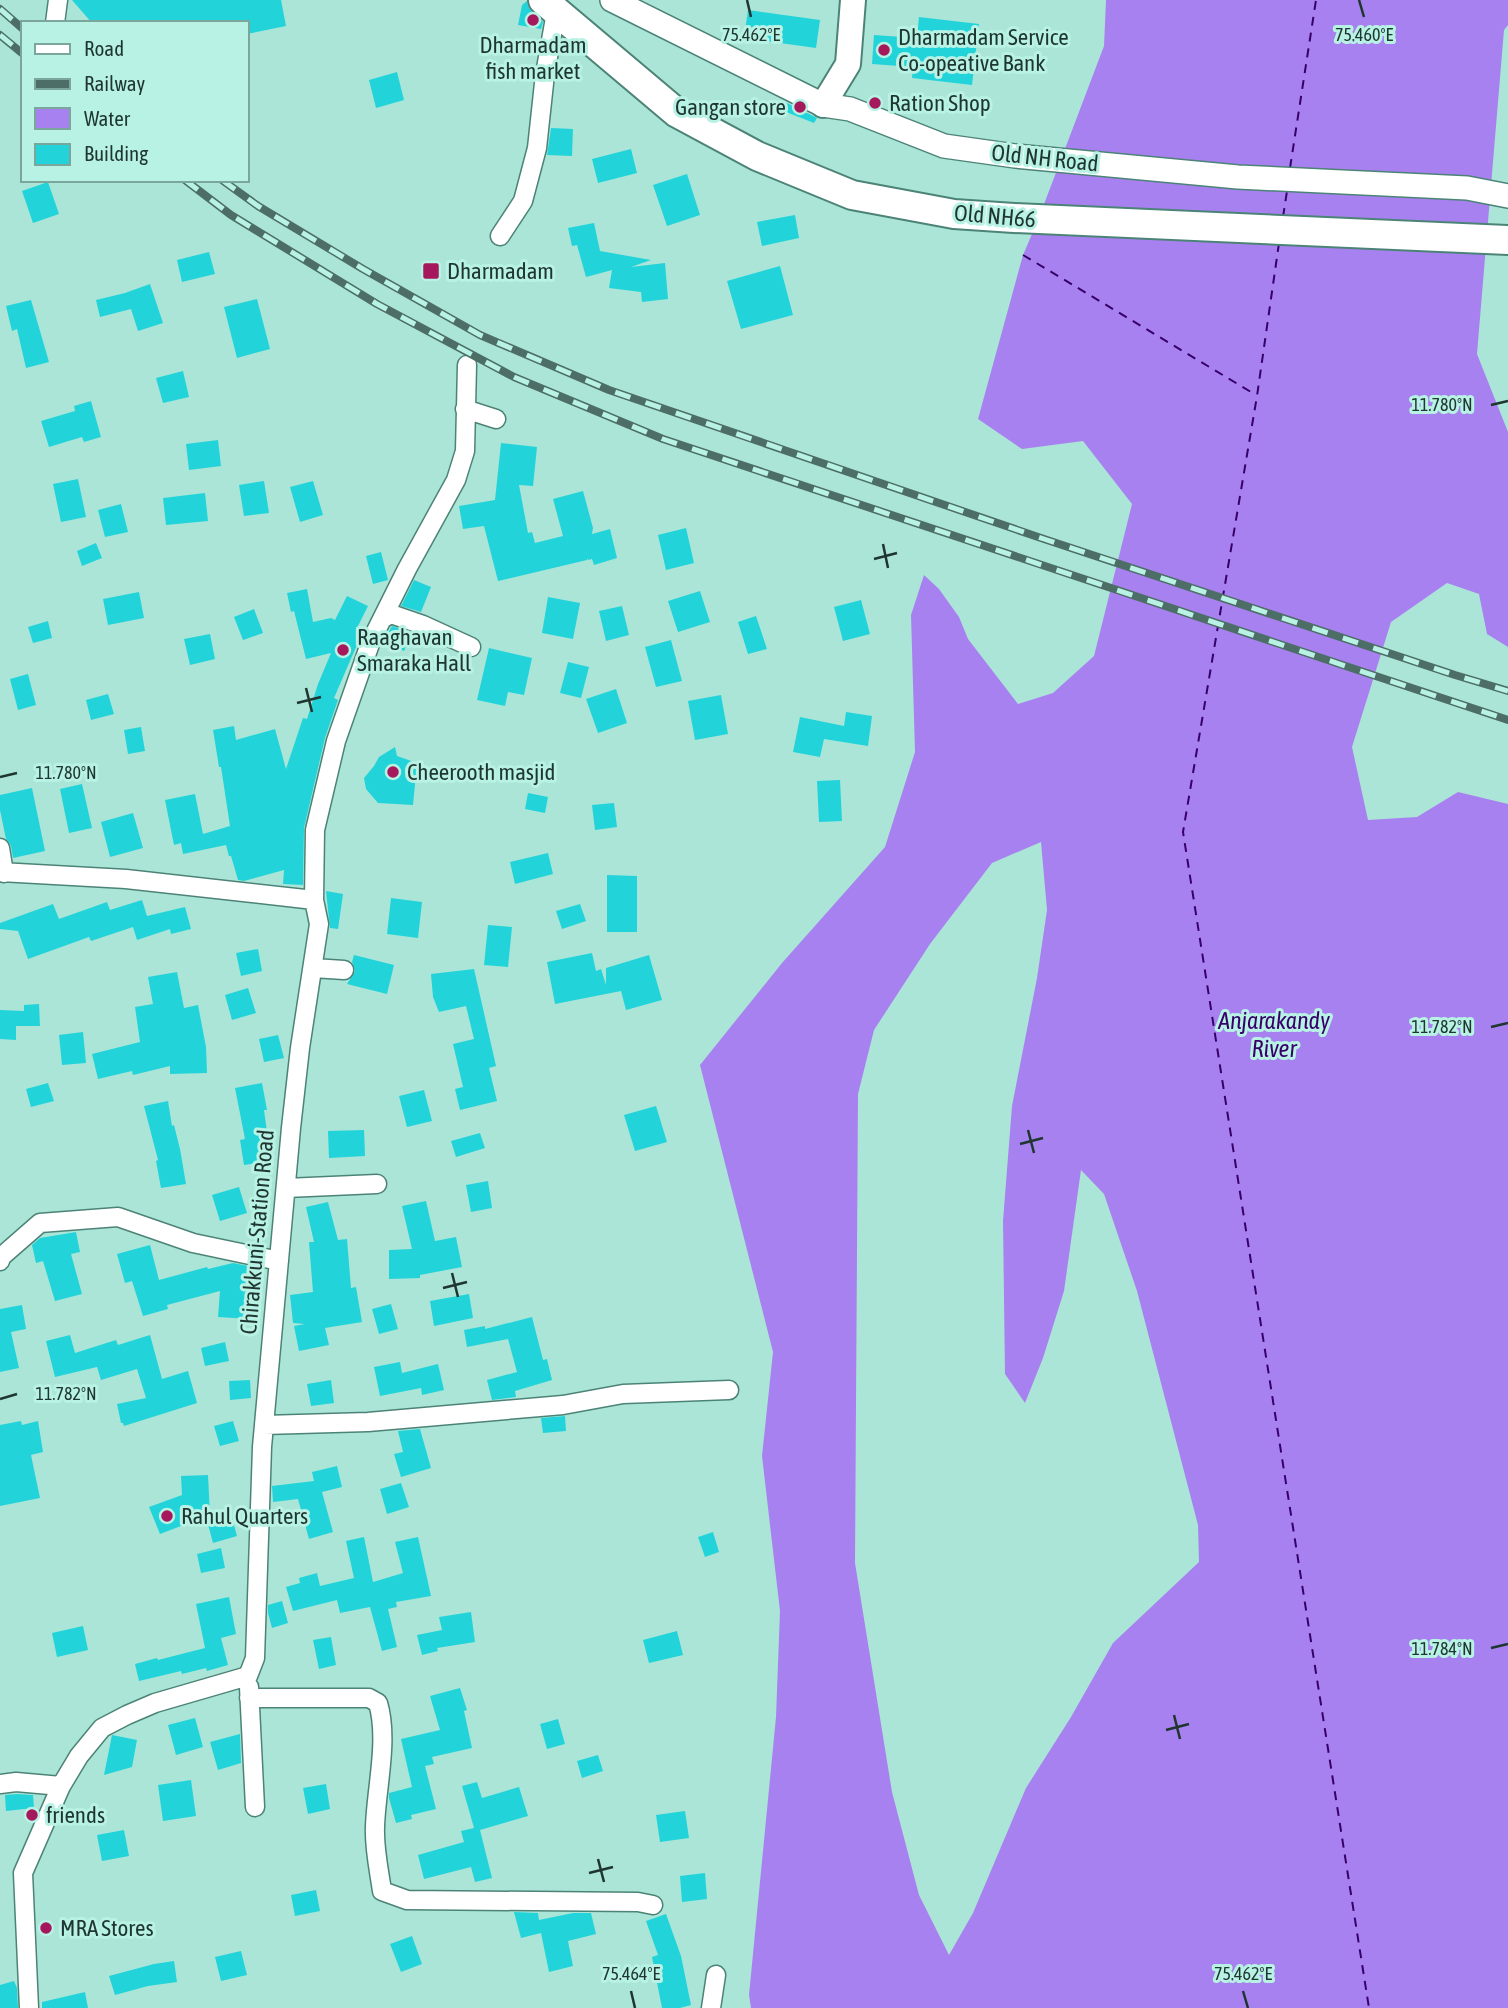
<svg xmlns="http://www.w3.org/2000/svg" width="1508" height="2008" viewBox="0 0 1508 2008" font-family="'Asap Condensed',sans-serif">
  <rect width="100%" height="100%" fill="#abe5d7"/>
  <!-- water -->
  <path fill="#a881f0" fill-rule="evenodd" d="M1106 0H1508V25L1504 30 1477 354 1508 432V647L1487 634 1479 594 1447 583 1391 622 1352 747 1368 820 1417 817 1458 792 1508 804V2008H751L749 1995 776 1717 780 1611 762 1456 773 1352 700 1065 782 963 885 847 915 752 911 615 924 575 939 589 959 617 968 639 1018 704 1053 693 1094 656 1132 504 1083 441 1022 449 978 419 1023 255 1038 220 1104 46ZM1041 842 1047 910 1037 978 1012 1106 1003 1221 1005 1374 1025 1403 1043 1358 1064 1291 1081 1170 1104 1194 1137 1291 1198 1525 1199 1562 1113 1643 1071 1717 1026 1788 973 1913 949 1955 919 1895 892 1792 855 1563 858 1094 874 1030 930 944 992 863Z"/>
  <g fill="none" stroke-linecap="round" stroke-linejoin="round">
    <!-- ferry -->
    <path stroke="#370069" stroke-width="2" stroke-dasharray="9 7" stroke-linecap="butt" d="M1290 168 1316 0
      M1283 217 1287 191
      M1279 243 1257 396 1183 832 1369 2008
      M1023 255 1256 395"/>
  </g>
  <!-- building -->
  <path fill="#22d4da" d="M72 0H281L286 26 247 34V23H92Z
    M527 1 528 6 532 12 543 22 541 29 518 25 522 5Z
    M748 10 820 20 816 48 744 38Z
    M919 17 979 24 972 85 912 78 913 67 872 64 874 35 917 38Z
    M397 72 404 100 376 108 369 80Z
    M781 100 817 118 814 123 776 108Z
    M551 128 573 129 572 156 547 155Z
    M631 149 637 173 598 183 592 159Z
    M687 174 700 215 667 226 653 185Z
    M48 182 59 214 33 223 22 191Z
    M795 215 799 238 762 246 757 222Z
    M594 223 600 251 651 260 631 267 665 263 668 299 642 302 641 292 609 288 612 270 586 277 577 245 572 246 568 228Z
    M209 252 215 274 182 282 177 260Z
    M780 266 793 315 741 329 727 281Z
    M150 284 163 323 138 331 131 309 100 317 96 300 125 293Z
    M257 299 270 349 237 358 224 307Z
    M31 300 49 362 26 368 17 329 12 331 6 306Z
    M183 371 189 397 163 403 156 378Z
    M91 401 101 437 84 442 82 437 49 447 41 421 75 411 74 406Z
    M218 440 221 466 189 470 186 444Z
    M501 443 537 447 533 486 519 485 528 533 532 532 535 543 563 536 553 499 583 491 593 528 592 534 610 529 617 558 594 565 592 559 588 560 587 558V560L498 581 484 526 463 529 459 506 495 500Z
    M78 479 86 517 61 522 53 484Z
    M264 481 269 513 244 516 239 485Z
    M313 481 323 515 300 522 290 487Z
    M205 493 208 521 166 525 163 498Z
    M121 504 128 532 105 537 98 510Z
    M686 528 694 563 666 570 658 535Z
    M96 543 102 558 82 566 77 551Z
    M381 552 388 580 373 584 366 556Z
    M414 580 431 587 421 612 401 606Z
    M307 589 313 622 331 618 335 620 347 596 368 606 357 628 363 631 334 698 338 700 325 738 304 828 303 885 283 884 284 870 244 881 238 880 231 856H229L226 845 183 854 181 843 174 845 165 800 195 794 203 834 230 826 221 767H219L213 730 234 726 236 740 275 729 286 769 303 718 307 719 318 684 331 653 306 659 294 611 291 612 287 593Z
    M700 591 710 622 678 632 668 601Z
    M139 592 144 618 108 625 103 599Z
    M548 597 580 603 573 639 542 633Z
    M861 600 870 634 843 641 834 607Z
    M622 606 629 635 606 641 599 611Z
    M254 609 263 633 243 640 234 617Z
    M756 616 767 649 748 654 738 622Z
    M48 621 52 638 33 643 28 627Z
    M392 626 412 633 404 651 383 642Z
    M210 634 215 659 190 665 184 639Z
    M671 640 682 681 656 687 645 647Z
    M489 648 532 658 524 695 508 692 505 706 477 700Z
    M568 662 589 667 581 698 560 693Z
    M28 674 36 705 18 710 10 679Z
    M616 689 627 723 598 733 586 699Z
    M108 694 114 714 91 720 86 700Z
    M721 695 728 734 695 740 688 701Z
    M846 712 872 716 868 746 824 739 820 757 793 752 800 717 844 726Z
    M141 727 145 751 128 754 124 730Z
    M395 747 397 756 417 763 413 805 378 803 366 789 364 778 374 766 379 757Z
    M840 780 842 821 819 822 817 781Z
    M82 784 92 828 69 833 60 789Z
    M32 788 45 851 13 858 11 846 6 839 0 810V795Z
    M528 793 548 797 545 813 525 809Z
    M614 803 617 827 595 830 592 805Z
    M133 813 143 848 110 857 101 822Z
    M548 853 553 874 515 884 510 862Z
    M607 875 637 876V932H607Z
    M326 891 343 894 338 929 330 928Z
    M391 898 422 902 418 938 387 934Z
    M142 900 147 916 185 907 191 929 171 934 170 929 137 940 133 927 91 941 89 937 28 959 18 931 0 929V923L53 904 59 919 107 902 110 910Z
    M580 904 586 921 562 929 556 911Z
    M488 925 512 927 508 967 484 965Z
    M258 949 262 971 241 976 236 953Z
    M592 953 596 971 601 969 606 985V968L649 955 662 1000 626 1010 621 991 555 1004 547 962Z
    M354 955 394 965 387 994 347 984 355 971 352 962Z
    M474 969 496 1066 489 1068 497 1101 460 1110 455 1089 463 1087 453 1044 474 1039 466 1006 439 1012 433 997 431 974Z
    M177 972 184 1008 198 1005 206 1047 207 1073 170 1074V1066L133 1075 132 1071 98 1079 92 1054 140 1042 135 1007 153 1004 148 977Z
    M248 988 256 1013 232 1020 225 995Z
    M39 1004 40 1026H16V1040L0 1039V1010L24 1011V1005Z
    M83 1032 86 1063 62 1065 59 1035Z
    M278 1035 284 1058 264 1062 259 1039Z
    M48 1083 54 1101 31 1107 26 1089Z
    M262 1083 267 1110H264L271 1161 244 1165 240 1140 245 1139 235 1088Z
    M424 1090 432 1121 407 1127 399 1096Z
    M168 1101 172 1126 174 1125 180 1149 186 1184 161 1188 156 1161 158 1160 144 1106Z
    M656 1106 667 1142 635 1151 624 1115Z
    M364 1130 365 1156 329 1158 328 1131Z
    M480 1133 485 1148 456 1157 451 1141Z
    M488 1181 492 1208 471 1212 466 1185Z
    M239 1187 247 1213 220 1221 212 1195Z
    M426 1201 435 1241 456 1237 462 1267 420 1275V1278L389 1279V1250L412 1249 402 1206Z
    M328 1202 338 1240 347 1239 351 1288 356 1287 362 1322 325 1328 329 1345 299 1351 294 1326 305 1324 293 1323 290 1295 313 1292 309 1242H314L306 1207Z
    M76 1232 80 1252 71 1254 82 1294 55 1301 43 1261 36 1263 32 1245 40 1238Z
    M150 1245 159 1280 207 1267 208 1269 233 1263 259 1268 262 1282 252 1285 249 1319 218 1317 220 1291 167 1305 168 1309 143 1316 132 1281 125 1283 117 1254Z
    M469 1294 473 1318 434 1326 430 1301Z
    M391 1304 398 1329 379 1334 372 1309Z
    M22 1305 26 1329 11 1332 19 1368 0 1372V1309Z
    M532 1317 543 1360 547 1359 552 1380 515 1391 516 1397 492 1400 487 1380 517 1372 508 1339 467 1347 464 1330 485 1326V1329Z
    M70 1335 75 1353 116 1340 118 1345 150 1335 162 1379 188 1371 197 1403 124 1426 123 1423H121L117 1404 146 1398 137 1369 101 1380 97 1367 55 1377 46 1341Z
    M225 1342 229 1361 205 1366 201 1348Z
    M400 1362 402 1373 438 1364 444 1390 422 1395 421 1388 380 1396 374 1367Z
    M250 1380 251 1398 230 1400 229 1381Z
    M331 1380 334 1403 311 1406 307 1384Z
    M565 1416 566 1431 543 1433 541 1418Z
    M21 1421 22 1425 38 1421 43 1452 31 1455 40 1498 0 1506V1425Z
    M233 1421 239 1441 220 1446 214 1426Z
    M420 1429 431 1468 401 1477 394 1454 403 1452 398 1431Z
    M337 1466 342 1487 322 1492 333 1532 309 1539 298 1499 273 1502 272 1486 314 1481 312 1472Z
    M208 1475 210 1515 160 1534 149 1507 182 1495 181 1476Z
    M401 1483 409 1507 387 1514 380 1489Z
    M230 1511 237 1536 213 1543 206 1517Z
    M713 1532 719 1552 705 1557 698 1537Z
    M364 1537 373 1582 403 1573 395 1542 418 1537 431 1596 396 1602 397 1607 388 1609 397 1647 382 1651 370 1607 340 1613 337 1600 293 1611 286 1587 300 1583 299 1578 317 1573 320 1586 354 1578 346 1541Z
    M221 1548 225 1568 201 1573 197 1554Z
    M229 1597 236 1634 221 1638 228 1665 207 1671 206 1668 182 1674 181 1671 139 1681 135 1664 157 1658 158 1660 205 1648 196 1604Z
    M282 1601 288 1623 272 1628 268 1613V1605Z
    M471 1612 475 1642 437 1648 438 1651 422 1655 417 1635 442 1630 439 1617Z
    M83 1626 88 1650 57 1657 52 1633Z
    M677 1631 683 1655 649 1663 643 1640Z
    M331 1637 336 1665 319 1669 313 1640Z
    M460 1688 467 1710 464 1711 472 1748 432 1757 434 1764 425 1766 436 1809 411 1815 412 1819 396 1823 389 1798V1793L412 1787 401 1739 440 1730 430 1696Z
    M195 1718 203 1747 176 1755 168 1725Z
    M558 1719 565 1744 547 1749 540 1724Z
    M240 1734 241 1763 218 1770 210 1742Z
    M112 1735 137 1740 132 1767 104 1775Z
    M598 1755 603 1771 582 1778 577 1761Z
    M191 1780 196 1816 163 1821 158 1785Z
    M477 1782 482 1798 519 1787 528 1816 480 1830 492 1878 475 1882 471 1867 424 1879 418 1855 464 1842 461 1831 474 1828 462 1786Z
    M326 1784 330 1809 308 1814 303 1788Z
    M17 1794 33 1795 34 1808 6 1811 5 1795Z
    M685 1811 689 1838 660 1842 656 1815Z
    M124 1830 129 1856 102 1861 97 1835Z
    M705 1873 707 1899 682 1902 680 1876Z
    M316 1890 320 1911 295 1916 291 1895Z
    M514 1912 538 1913 539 1920 573 1913H591L596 1934 568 1941 573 1966 549 1972 541 1933 521 1938Z
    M666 1914 681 1956 691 2005 680 2008H662L652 1957 658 1955 646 1921Z
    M412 1936 422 1964 401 1972 390 1944Z
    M241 1951 247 1975 221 1981 215 1957Z
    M174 1961 177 1982 148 1986 115 1995 109 1976 154 1964Z
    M14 1981 17 1988 18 2008H0V1985Z
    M85 1992 88 2008H42V2002Z"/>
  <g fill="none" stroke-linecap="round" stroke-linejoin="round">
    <!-- minor casing -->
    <g stroke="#4c8377" stroke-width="21">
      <path id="minor" d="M55 23 58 0
        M500 236 523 201 537 148 545 74 556 12
        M465 409 496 419
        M382 619 391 614 423 625 471 647
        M0 848 4 873
        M0 872 126 879 314 900
        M313 968 344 970
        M286 1188 377 1184
        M0 1261 1 1257 40 1223 118 1217 193 1243 279 1261
        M264 1425 368 1422 563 1405 623 1394 729 1390
        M249 1687 255 1807
        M249 1698H369L378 1703C389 1740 376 1789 375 1827 374 1848 379 1870 382 1891L407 1900 638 1902 653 1905
        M0 1784 16 1782 61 1786
        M29 2008 23 1873 61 1786 79 1756 102 1728 127 1715 155 1703 248 1676 255 1658 262 1447 291 1128 300 1048 319 924 314 900 315 830 336 741 371 641 407 569 456 480 465 451 467 365
        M711 2008 716 1975"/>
    </g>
    <!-- tertiary casing -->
    <g stroke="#4c8377" stroke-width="26">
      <path id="tertiary" d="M612 0 823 105 850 109 944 146 1015 156 1238 177 1467 188 1508 196"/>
    </g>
    <!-- secondary casing -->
    <g stroke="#4c8377" stroke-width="28">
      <path id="secondary" d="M823 105 848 64 853 0"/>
    </g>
    <!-- primary casing -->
    <g stroke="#4c8377" stroke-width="32">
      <path id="primary" d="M543 0 677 113 757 156 852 195 954 214 1014 218 1508 240"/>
    </g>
    <!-- minor -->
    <use href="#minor" stroke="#fff" stroke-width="18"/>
    <!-- tertiary -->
    <use href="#tertiary" stroke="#fff" stroke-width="23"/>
    <!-- secondary -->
    <use href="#secondary" stroke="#fff" stroke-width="24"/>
    <!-- primary -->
    <use href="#primary" stroke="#fff" stroke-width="28"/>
    <!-- rail casing -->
    <g stroke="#4c6e66" stroke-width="8">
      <path id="rail" d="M0 9 23 29
        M0 35 23 54
        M185 180 231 215 377 304 514 377 663 439 1508 720
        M222 180 258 206 363 269 480 335 609 390 1044 539 1455 675 1508 691"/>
    </g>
    <!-- rail -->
    <use href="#rail" stroke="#b8f2e4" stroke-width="5" stroke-dasharray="16" stroke-linecap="butt"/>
  </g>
  <!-- ticks -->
  <path fill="none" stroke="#1e3530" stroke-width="2.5" d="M747 0 751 17M1359 0 1364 17M1491 405 1508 401M883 544 888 568M874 559 897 553M306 688 312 712M297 703 321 697M0 777 17 773M1491 1027 1508 1023M1028 1130 1034 1153M1020 1144 1043 1138M452 1273 458 1297M443 1288 467 1282M0 1399 17 1394M1491 1648 1508 1644M1174 1715 1180 1739M1166 1730 1189 1724M598 1859 604 1882M589 1873 613 1867M631 1991 635 2008M1243 1991 1248 2008"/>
  <!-- markers -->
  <g fill="#a5185c" stroke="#b8f2e4" stroke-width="2.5">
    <circle cx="533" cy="20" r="7"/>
    <circle cx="884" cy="50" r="7"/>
    <circle cx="875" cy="103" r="7"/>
    <circle cx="800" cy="107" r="7"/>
    <rect x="422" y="262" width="18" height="18" rx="3.5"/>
    <circle cx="343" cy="650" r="7"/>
    <circle cx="393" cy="772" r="7"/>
    <circle cx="167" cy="1516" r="7"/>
    <circle cx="32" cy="1815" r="7"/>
    <circle cx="46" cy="1928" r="7"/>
  </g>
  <g text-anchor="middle" stroke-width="6" stroke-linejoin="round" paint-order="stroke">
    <!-- poi labels -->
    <g font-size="23" fill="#1e3530" stroke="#b8f2e4" text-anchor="start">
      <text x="898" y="45">Dharmadam Service<tspan x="898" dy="26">Co-opeative Bank</tspan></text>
      <text x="533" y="53" text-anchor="middle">Dharmadam<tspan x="533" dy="26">fish market</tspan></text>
      <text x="889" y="111">Ration Shop</text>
      <text x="786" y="115" text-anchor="end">Gangan store</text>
      <text x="447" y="279">Dharmadam</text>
      <text x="357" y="645">Raaghavan<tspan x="357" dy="26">Smaraka Hall</tspan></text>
      <text x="407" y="780">Cheerooth masjid</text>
      <text x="181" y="1524">Rahul Quarters</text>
      <text x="46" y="1823">friends</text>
      <text x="60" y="1936">MRA Stores</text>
    </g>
    <!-- street labels -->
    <g font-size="23" fill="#1e3530" stroke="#b8f2e4">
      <text transform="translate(1045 158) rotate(6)" y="8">Old NH Road</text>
      <text transform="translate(995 216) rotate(5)" y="8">Old NH66</text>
      <text transform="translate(257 1232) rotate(-85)" y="8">Chirakkuni-Station Road</text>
    </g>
    <!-- water labels -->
    <g font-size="24" font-style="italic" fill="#370069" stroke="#b8f2e4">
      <text x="1274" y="1029">Anjarakandy<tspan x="1274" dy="28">River</tspan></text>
    </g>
  </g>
  <g font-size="18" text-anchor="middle" fill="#1e3530" stroke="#b8f2e4" stroke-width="6" stroke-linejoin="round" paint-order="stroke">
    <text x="751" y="41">75.462°E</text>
    <text x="1364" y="41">75.460°E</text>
    <text x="1442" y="411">11.780°N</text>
    <text x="66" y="779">11.780°N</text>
    <text x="1442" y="1033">11.782°N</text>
    <text x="66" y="1400">11.782°N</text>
    <text x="1442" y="1655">11.784°N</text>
    <text x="631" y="1980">75.464°E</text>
    <text x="1243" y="1980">75.462°E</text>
  </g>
  <!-- legend -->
  <rect x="21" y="21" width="228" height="161" fill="#b8f2e4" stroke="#7aa69c" stroke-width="2"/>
  <rect x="35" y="44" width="35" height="10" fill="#ffffff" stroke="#7aa69c" stroke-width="2"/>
  <text x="84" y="56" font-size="21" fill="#1e3530">Road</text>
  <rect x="35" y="79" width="35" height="10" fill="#4c6e66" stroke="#7aa69c" stroke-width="2"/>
  <text x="84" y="91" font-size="21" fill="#1e3530">Railway</text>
  <rect x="35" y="108" width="35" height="21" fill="#a881f0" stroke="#7aa69c" stroke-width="2"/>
  <text x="84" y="126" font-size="21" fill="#1e3530">Water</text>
  <rect x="35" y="144" width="35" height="21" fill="#22d4da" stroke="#7aa69c" stroke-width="2"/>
  <text x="84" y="161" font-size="21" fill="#1e3530">Building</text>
</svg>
